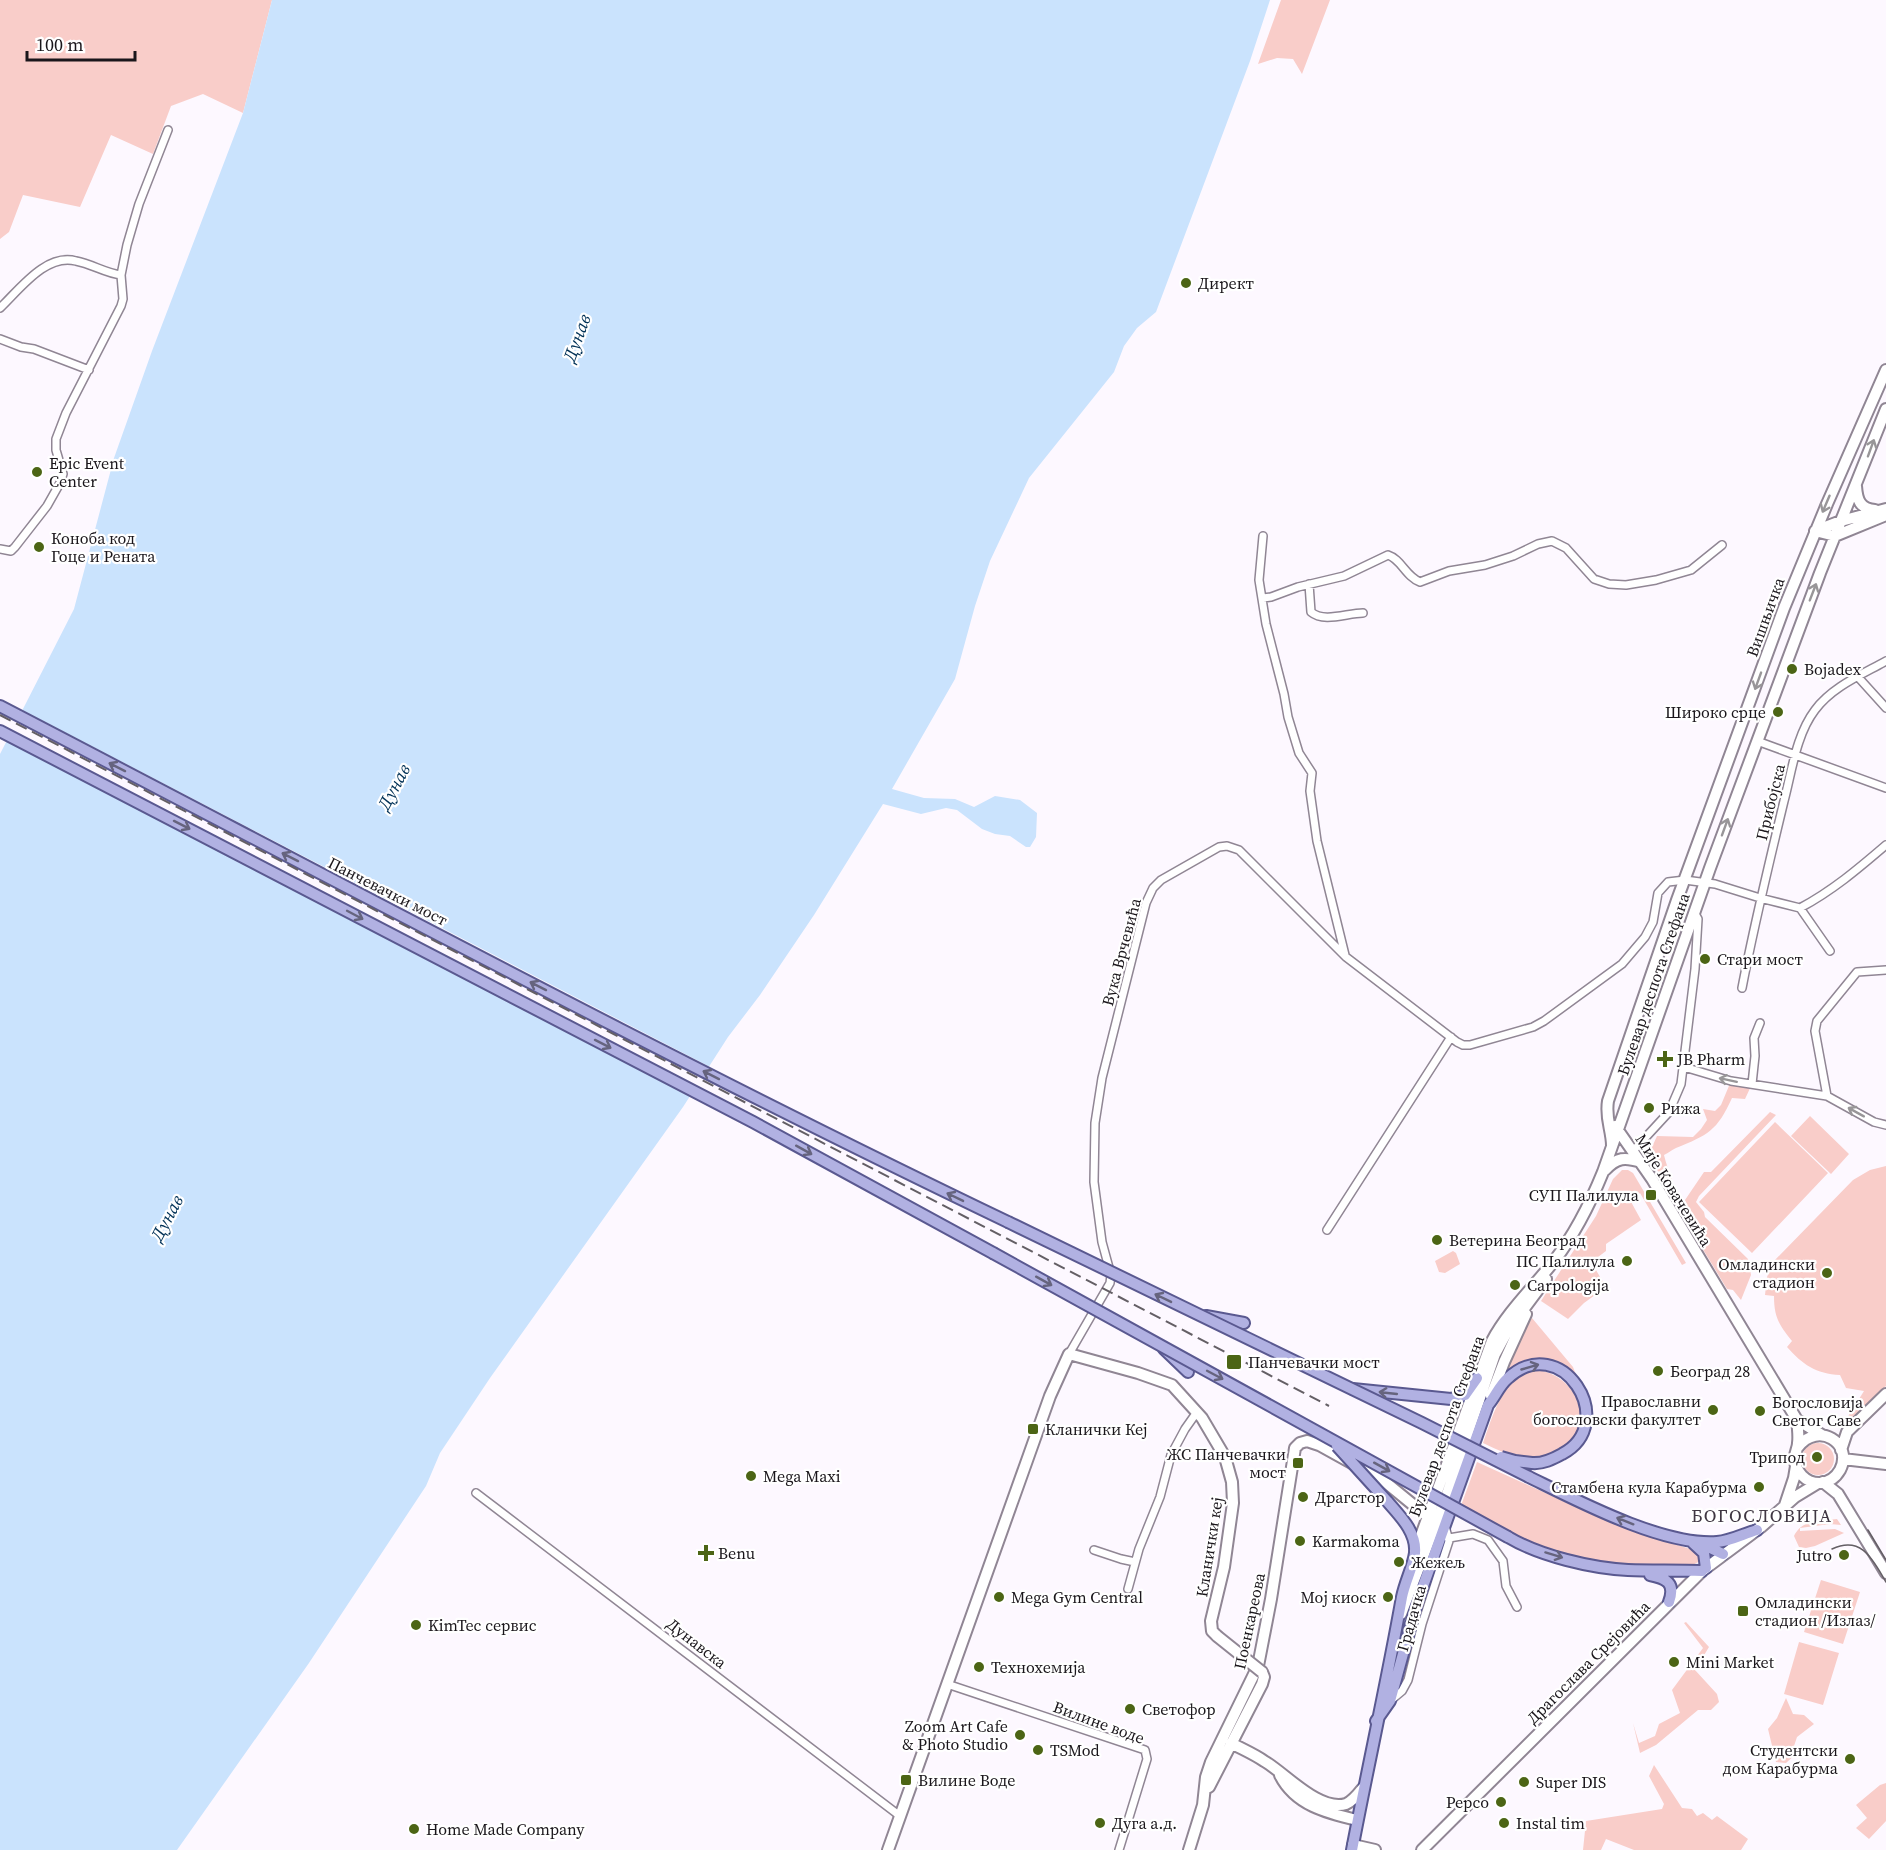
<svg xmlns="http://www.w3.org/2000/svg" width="1886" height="1850" viewBox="0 0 1886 1850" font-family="'Source Serif 4',serif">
  <rect width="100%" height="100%" fill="#fdf8ff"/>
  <!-- green -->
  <path fill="#f9cdc9" d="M0 0H272L243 113 203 94 171 106 153 154 111 135 80 207 23 195 9 232 0 239Z
    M1281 0H1330L1302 74 1293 59 1277 58 1258 64Z
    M1731 1081 1752 1084 1745 1099 1732 1098C1717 1131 1708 1135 1676 1148 1671 1150 1669 1153 1664 1155 1668 1172 1674 1179 1674 1196L1648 1156 1657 1136 1693 1137 1701 1129 1707 1120 1703 1109 1715 1111 1721 1105Z
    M1770 1112 1776 1115 1699 1196 1696 1202 1704 1212 1705 1217 1748 1259 1751 1275 1741 1300 1733 1290 1727 1289 1690 1228 1685 1200 1704 1172H1711Z
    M1810 1116 1849 1154 1831 1174 1791 1136Z
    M1775 1122 1828 1173 1752 1253 1699 1202Z
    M1886 1166V1386L1849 1423H1844L1864 1391 1846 1388 1840 1375C1816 1374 1802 1364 1787 1347L1792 1341C1779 1325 1774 1317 1774 1296L1765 1295 1767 1277 1774 1261 1853 1180 1870 1170Z
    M1622 1170H1628L1633 1173 1686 1263 1682 1265 1640 1193 1630 1200 1641 1220 1606 1244V1251L1594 1260 1593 1265 1606 1287 1584 1303 1568 1319 1541 1301 1596 1216 1613 1179Z
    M1453 1251 1456 1253 1460 1264 1445 1273 1439 1272 1435 1261Z
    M1532 1318 1573 1367 1576 1375 1557 1365H1521L1504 1375 1516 1346Z
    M1537 1370C1576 1375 1597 1421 1564 1447 1559 1451 1555 1456 1549 1457 1525 1463 1504 1453 1483 1443 1494 1413 1502 1377 1537 1370Z
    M1802 1459a16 16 0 1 1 32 0a16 16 0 1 1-32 0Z
    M1477 1462 1614 1524 1693 1550 1699 1555 1700 1561 1691 1566 1639 1567 1557 1556 1459 1511Z
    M1837 1519 1841 1525 1830 1524 1800 1528V1531L1835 1529 1844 1533 1815 1546 1806 1548 1799 1547 1794 1536C1802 1519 1820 1521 1837 1519Z
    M1821 1580 1860 1592 1843 1644 1804 1632Z
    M1686 1622 1709 1647 1695 1670 1717 1694 1719 1702 1711 1710H1698L1656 1745 1640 1753 1633 1723 1639 1743 1655 1736 1659 1724 1680 1713 1672 1690 1703 1648 1684 1623Z
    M1799 1642 1839 1653 1823 1705 1784 1694Z
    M1786 1698 1793 1714 1804 1715 1814 1724 1797 1737 1794 1746 1798 1752 1786 1763 1776 1762 1768 1729 1777 1718Z
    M1654 1765 1682 1808 1692 1809 1697 1816 1703 1813 1712 1820 1717 1816 1748 1839 1741 1850H1634L1606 1839 1601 1850H1583L1586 1821 1662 1809 1664 1804 1649 1776Z
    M1886 1783V1821L1869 1839 1856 1828 1867 1818 1856 1805 1880 1785Z"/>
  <!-- water -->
  <path fill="#cae3fd" d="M272 0H1270L1250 61 1156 312 1137 328 1124 346 1114 372 1029 478 990 561 975 606 955 679 892 789 924 798 955 799 974 807 995 796 1020 800 1037 813 1036 837 1030 847H1026L1010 836 995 834 982 829 957 810 946 808 921 814 883 804 814 915 760 995 728 1037 683 1107 490 1378 440 1453 426 1486 309 1663 177 1850H0V754L74 609 114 458 152 351 243 113Z"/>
  <!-- pier -->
  <path fill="#fdf8ff" d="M20 709 712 1068 693 1097 4 739Z"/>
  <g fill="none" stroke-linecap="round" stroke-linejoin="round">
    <!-- street casing -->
    <g stroke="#908694" stroke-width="10">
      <path id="street" d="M0 308C20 289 46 253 76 261 92 264 105 273 121 275
        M0 339 21 347 34 349 89 370
        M1263 536 1259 580 1266 624 1284 694 1288 717 1299 753 1312 773 1310 791 1317 841 1345 955
        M0 549 11 551 15 547 47 506 60 483 63 474 56 450V439L66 413 121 306 123 299 121 275 127 245 139 204 168 130
        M1309 584 1311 612C1324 623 1347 613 1363 613
        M1263 598 1271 597 1298 587 1344 576 1388 555C1401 559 1406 577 1420 582L1449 571 1485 565 1513 556 1538 544 1552 541 1566 548 1594 579 1609 584 1626 585 1656 580 1691 570 1722 545
        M1858 677 1886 708
        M1757 741 1886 788
        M1800 908 1830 951
        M1742 988C1754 925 1769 863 1784 801 1792 771 1796 735 1815 710 1832 687 1861 675 1886 661
        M1684 1067 1731 1081 1827 1096 1874 1122 1886 1125
        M1752 1084 1755 1056 1754 1038 1760 1023
        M1827 1096 1815 1031 1817 1021 1857 972 1886 970
        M1633 1151 1669 1112 1681 1084 1695 969 1698 919 1694 912
        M1327 1230 1451 1037
        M1069 1354 1110 1283 1111 1275 1102 1242 1094 1182 1095 1123 1102 1078 1146 903 1153 888 1161 880 1219 847 1227 846 1239 850 1346 957 1457 1042 1463 1045H1470L1533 1027 1544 1021 1622 964 1645 937 1653 922 1658 893 1668 882 1685 880 1715 884 1760 898 1800 908C1832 891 1858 869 1886 845
        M476 1493 900 1816
        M1449 1538 1473 1534 1488 1540 1503 1561 1506 1586 1517 1607
        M1094 1550 1121 1559 1135 1562
        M1128 1589 1139 1549 1160 1497 1171 1455 1185 1429 1197 1412
        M947 1684 1145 1750 1147 1759 1119 1850
        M1390 1701 1402 1691 1408 1680 1422 1624 1449 1541 1445 1526"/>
    </g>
    <!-- secondary casing -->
    <g stroke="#908694" stroke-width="14">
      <path id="secondary" d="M1856 486C1857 500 1860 509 1875 510
        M1815 531 1835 536 1886 515
        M1815 531 1841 521 1886 509
        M1615 1126 1652 1179 1797 1420 1822 1435
        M1612 1146C1612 1130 1605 1119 1608 1101L1677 900 1784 608 1827 504 1886 370
        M1605 1170C1617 1157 1625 1157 1641 1162
        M1491 1396 1504 1362 1526 1314
        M1797 1420C1798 1428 1799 1436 1798 1443 1798 1448 1795 1452 1795 1457 1794 1471 1806 1484 1821 1483 1829 1482 1836 1477 1840 1470 1854 1443 1818 1421 1798 1447
        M1841 1450 1847 1432 1886 1394
        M1843 1459 1886 1464
        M1823 1482 1838 1494 1886 1573
        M1785 1505 1794 1478 1796 1466
        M1415 1552 1492 1341C1508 1311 1533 1288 1554 1261 1575 1234 1590 1204 1603 1172L1710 868 1820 573 1886 409
        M1401 1614 1446 1497 1495 1354 1508 1330 1546 1279
        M1231 1743C1242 1749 1254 1754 1264 1761 1285 1773 1319 1812 1346 1804 1353 1801 1359 1793 1363 1788
        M1280 1775C1295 1805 1327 1813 1357 1820
        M1209 1787 1262 1684 1264 1677 1262 1672
        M1353 1845 1375 1850
        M888 1850 1050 1396 1069 1354 1138 1373 1172 1385 1202 1418 1225 1457 1232 1482 1233 1503 1224 1567 1211 1621 1212 1631 1217 1636
        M1189 1850 1203 1805 1206 1777 1211 1762 1258 1666 1271 1599 1295 1448 1300 1443 1307 1441 1319 1445 1384 1481 1428 1517
        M1422 1850 1702 1571 1761 1527 1795 1497 1818 1483"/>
    </g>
    <!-- primary casing -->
    <g stroke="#5a5990" stroke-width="14">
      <path id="primary" d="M0 706C335 880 668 1059 1008 1222
        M0 731 753 1122 993 1253
        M1206 1316 1244 1323
        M1164 1349 1188 1372
        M1353 1389 1451 1399 1465 1395 1477 1378
        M1529 1477C1578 1501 1663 1546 1717 1542 1731 1541 1743 1534 1757 1530
        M1508 1537C1540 1556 1591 1568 1628 1570 1652 1571 1677 1570 1702 1571
        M1691 1541 1704 1553 1706 1568
        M1704 1545 1723 1554
        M1650 1575C1666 1578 1676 1583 1669 1602
        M1376 1721 1390 1701 1417 1603 1488 1405C1495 1397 1499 1386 1507 1379 1561 1328 1621 1423 1562 1454 1553 1459 1543 1464 1532 1463
        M1352 1850C1368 1766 1387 1681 1402 1597 1405 1582 1413 1567 1415 1553 1417 1532 1399 1515 1387 1501"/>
    </g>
    <!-- street -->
    <use href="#street" stroke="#fff" stroke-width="7"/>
    <!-- secondary -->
    <use href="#secondary" stroke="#fff" stroke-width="10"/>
    <!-- primary -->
    <use href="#primary" stroke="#b1b1e2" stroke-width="10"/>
    <!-- tram -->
    <path stroke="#645f65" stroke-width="1.5" d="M1868 1530 1886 1560
      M1832 1549C1862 1535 1873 1560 1886 1582"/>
    <!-- rail -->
    <path stroke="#645f65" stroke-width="2" stroke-dasharray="12 6" stroke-linecap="butt" d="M0 715 1329 1406"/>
    <!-- secondary-bridge casing -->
    <g stroke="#908694" stroke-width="14" stroke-linecap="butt">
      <path id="secondary-bridge" d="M1217 1636 1262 1672"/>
    </g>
    <!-- primary-bridge casing -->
    <g stroke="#5a5990" stroke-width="14" stroke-linecap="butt">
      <path id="primary-bridge" d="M1008 1222 1422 1423 1529 1477
        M993 1253 1508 1537
        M1337 1446 1387 1501
        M1501 1457 1515 1461 1532 1463"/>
    </g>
    <!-- secondary-bridge -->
    <use href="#secondary-bridge" stroke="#fff" stroke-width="10"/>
    <!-- primary-bridge -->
    <use href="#primary-bridge" stroke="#b1b1e2" stroke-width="10"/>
  </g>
  <!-- one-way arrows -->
  <defs><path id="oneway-shaft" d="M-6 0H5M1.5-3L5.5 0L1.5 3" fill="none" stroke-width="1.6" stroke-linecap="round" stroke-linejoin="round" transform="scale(1.5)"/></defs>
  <g stroke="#989698">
    <use href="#oneway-shaft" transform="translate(1871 448) rotate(-70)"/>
    <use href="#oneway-shaft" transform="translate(1826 504) rotate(113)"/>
    <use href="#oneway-shaft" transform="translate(1813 592) rotate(-69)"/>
    <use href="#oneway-shaft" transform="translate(1758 681) rotate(110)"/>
    <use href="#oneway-shaft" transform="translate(1725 827) rotate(-70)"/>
    <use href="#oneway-shaft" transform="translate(1728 1080) rotate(-168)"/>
    <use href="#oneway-shaft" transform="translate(1856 1112) rotate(-151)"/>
  </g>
  <g stroke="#66647e">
    <use href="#oneway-shaft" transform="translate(117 767) rotate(-153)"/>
    <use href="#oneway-shaft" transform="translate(182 825) rotate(27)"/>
    <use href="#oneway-shaft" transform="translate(290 857) rotate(-153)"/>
    <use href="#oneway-shaft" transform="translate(355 915) rotate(28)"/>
    <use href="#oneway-shaft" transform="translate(538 986) rotate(-153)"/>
    <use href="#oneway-shaft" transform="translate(603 1044) rotate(27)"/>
    <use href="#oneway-shaft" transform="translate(711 1075) rotate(-153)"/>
    <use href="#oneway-shaft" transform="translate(804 1150) rotate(29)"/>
    <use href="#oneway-shaft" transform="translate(955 1197) rotate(-154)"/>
    <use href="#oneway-shaft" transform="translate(1044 1281) rotate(29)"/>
    <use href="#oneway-shaft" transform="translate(1163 1298) rotate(-154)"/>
    <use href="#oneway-shaft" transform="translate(1530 1367) rotate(-16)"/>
    <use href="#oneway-shaft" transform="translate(1215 1375) rotate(28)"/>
    <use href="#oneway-shaft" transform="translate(1388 1393) rotate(-174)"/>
    <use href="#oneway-shaft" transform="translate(1382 1467) rotate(29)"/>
    <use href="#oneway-shaft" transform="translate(1625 1521) rotate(-158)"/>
    <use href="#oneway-shaft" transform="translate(1554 1555) rotate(17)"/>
  </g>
  <!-- markers -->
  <g fill="#4c6515" stroke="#fff" stroke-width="2">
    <circle cx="1186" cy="283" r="6"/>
    <circle cx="37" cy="472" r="6"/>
    <circle cx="39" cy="547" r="6"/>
    <circle cx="1792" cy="669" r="6"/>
    <circle cx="1778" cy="712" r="6"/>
    <circle cx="1705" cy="959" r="6"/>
    <path d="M1662 1050h6v6h6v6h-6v6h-6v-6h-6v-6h6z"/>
    <circle cx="1649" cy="1108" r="6"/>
    <rect x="1645" y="1189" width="12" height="12" rx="3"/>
    <circle cx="1437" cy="1240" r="6"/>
    <circle cx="1627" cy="1261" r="6"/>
    <circle cx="1827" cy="1273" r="6"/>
    <circle cx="1515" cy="1285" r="6"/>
    <rect x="1226" y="1354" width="16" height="16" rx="3"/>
    <circle cx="1658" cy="1371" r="6"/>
    <circle cx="1713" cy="1410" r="6"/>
    <circle cx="1760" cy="1411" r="6"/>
    <rect x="1027" y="1423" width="12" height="12" rx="3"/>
    <circle cx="1817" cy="1457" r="6"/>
    <rect x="1292" y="1457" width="12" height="12" rx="3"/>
    <circle cx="751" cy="1476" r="6"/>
    <circle cx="1759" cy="1487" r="6"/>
    <circle cx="1303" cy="1497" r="6"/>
    <circle cx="1300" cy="1541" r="6"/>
    <path d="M703 1544h6v6h6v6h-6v6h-6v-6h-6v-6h6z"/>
    <circle cx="1844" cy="1555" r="6"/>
    <circle cx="1399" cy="1562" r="6"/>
    <circle cx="999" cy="1597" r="6"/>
    <circle cx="1388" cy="1597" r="6"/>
    <rect x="1737" y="1605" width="12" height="12" rx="3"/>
    <circle cx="416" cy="1625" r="6"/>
    <circle cx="1674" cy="1662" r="6"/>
    <circle cx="979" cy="1667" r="6"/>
    <circle cx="1130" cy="1709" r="6"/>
    <circle cx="1020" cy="1735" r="6"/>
    <circle cx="1038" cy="1750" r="6"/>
    <circle cx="1850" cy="1759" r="6"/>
    <rect x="900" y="1774" width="12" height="12" rx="3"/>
    <circle cx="1524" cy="1782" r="6"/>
    <circle cx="1501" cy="1802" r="6"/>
    <circle cx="1100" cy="1823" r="6"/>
    <circle cx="1504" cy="1823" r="6"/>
    <circle cx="414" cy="1829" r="6"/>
  </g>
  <g text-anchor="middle" stroke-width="4.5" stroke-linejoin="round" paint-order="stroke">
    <!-- poi labels -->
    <g font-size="16" fill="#1a161b" stroke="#fff" text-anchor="start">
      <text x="1198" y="289">Директ</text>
      <text x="49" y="469">Epic Event<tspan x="49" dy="18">Center</tspan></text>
      <text x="51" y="544">Коноба код<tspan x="51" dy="18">Гоце и Рената</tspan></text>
      <text x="1804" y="675">Bojadex</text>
      <text x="1766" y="718" text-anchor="end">Широко срце</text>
      <text x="1717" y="965">Стари мост</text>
      <text x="1677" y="1065">JB Pharm</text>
      <text x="1661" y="1114">Рижа</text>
      <text x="1639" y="1201" text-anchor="end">СУП Палилула</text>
      <text x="1449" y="1246">Ветерина Београд</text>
      <text x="1615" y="1267" text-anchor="end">ПС Палилула</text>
      <text x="1815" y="1270" text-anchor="end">Омладински<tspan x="1815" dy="18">стадион</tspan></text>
      <text x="1527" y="1291">Carpologija</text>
      <text x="1248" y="1368">Панчевачки мост</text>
      <text x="1670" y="1377">Београд 28</text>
      <text x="1701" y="1407" text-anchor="end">Православни<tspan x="1701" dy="18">богословски факултет</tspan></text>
      <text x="1772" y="1408">Богословија<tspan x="1772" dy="18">Светог Саве</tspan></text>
      <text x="1045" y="1435">Кланички Кеј</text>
      <text x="1286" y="1460" text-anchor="end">ЖС Панчевачки<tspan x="1286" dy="18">мост</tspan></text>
      <text x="1805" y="1463" text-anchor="end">Трипод</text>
      <text x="763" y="1482">Mega Maxi</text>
      <text x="1747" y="1493" text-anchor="end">Стамбена кула Карабурма</text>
      <text x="1315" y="1503">Драгстор</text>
      <text x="1312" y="1547">Karmakoma</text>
      <text x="718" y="1559">Benu</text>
      <text x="1832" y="1561" text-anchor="end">Jutro</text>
      <text x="1411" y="1568">Жежељ</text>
      <text x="1011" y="1603">Mega Gym Central</text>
      <text x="1376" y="1603" text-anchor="end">Мој киоск</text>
      <text x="1755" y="1608">Омладински<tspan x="1755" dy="18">стадион /Излаз/</tspan></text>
      <text x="428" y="1631">KimTec сервис</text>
      <text x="1686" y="1668">Mini Market</text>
      <text x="991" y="1673">Технохемија</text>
      <text x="1142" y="1715">Светофор</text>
      <text x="1008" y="1732" text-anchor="end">Zoom Art Cafe<tspan x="1008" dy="18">&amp; Photo Studio</tspan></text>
      <text x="1050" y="1756">TSMod</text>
      <text x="1838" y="1756" text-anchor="end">Студентски<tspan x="1838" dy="18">дом Карабурма</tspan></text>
      <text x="918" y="1786">Вилине Воде</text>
      <text x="1536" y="1788">Super DIS</text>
      <text x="1489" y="1808" text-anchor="end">Pepco</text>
      <text x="1112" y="1829">Дуга а.д.</text>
      <text x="1516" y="1829">Instal tim</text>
      <text x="426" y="1835">Home Made Company</text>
    </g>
    <!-- street labels -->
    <g font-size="16" fill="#1a161b" stroke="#fff">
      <text transform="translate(1765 617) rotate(-70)" y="6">Вишњичка</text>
      <text transform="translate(1770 802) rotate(-76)" y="6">Прибојска</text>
      <text transform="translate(388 891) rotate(27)" y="6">Панчевачки мост</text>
      <text transform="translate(1121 952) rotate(-75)" y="6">Вука Врчевића</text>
      <text transform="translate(1653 984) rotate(-71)" y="6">Булевар деспота Стефана</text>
      <text transform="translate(1674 1190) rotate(58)" y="6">Мије Ковачевића</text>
      <text transform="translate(1446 1426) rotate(-70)" y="6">Булевар деспота Стефана</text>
      <text transform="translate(1209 1547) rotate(-81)" y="6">Кланички кеј</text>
      <text transform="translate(1411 1618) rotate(-74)" y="6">Градачка</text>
      <text transform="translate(1249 1621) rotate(-78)" y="6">Поенкареова</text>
      <text transform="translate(697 1643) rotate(38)" y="6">Дунавска</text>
      <text transform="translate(1588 1662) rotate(-45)" y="6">Драгослава Срејовића</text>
      <text transform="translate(1099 1722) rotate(20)" y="6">Вилине воде</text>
    </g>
    <!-- water labels -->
    <g font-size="18" font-style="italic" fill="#003156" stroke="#fff">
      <text transform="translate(577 338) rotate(-70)" y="6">Дунав</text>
      <text transform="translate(394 787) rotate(-62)" y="6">Дунав</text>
      <text transform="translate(167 1218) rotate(-62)" y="6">Дунав</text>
    </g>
    <!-- neighbourhood labels -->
    <g font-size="18" letter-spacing="1.5" fill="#3f3642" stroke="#fff">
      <text x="1762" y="1522">БОГОСЛОВИЈА</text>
    </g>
  </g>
  <!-- scale -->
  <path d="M27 51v9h108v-9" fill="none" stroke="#1a161b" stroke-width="3"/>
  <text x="36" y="51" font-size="18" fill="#1a161b" stroke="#ffffff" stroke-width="4.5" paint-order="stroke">100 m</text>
</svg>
